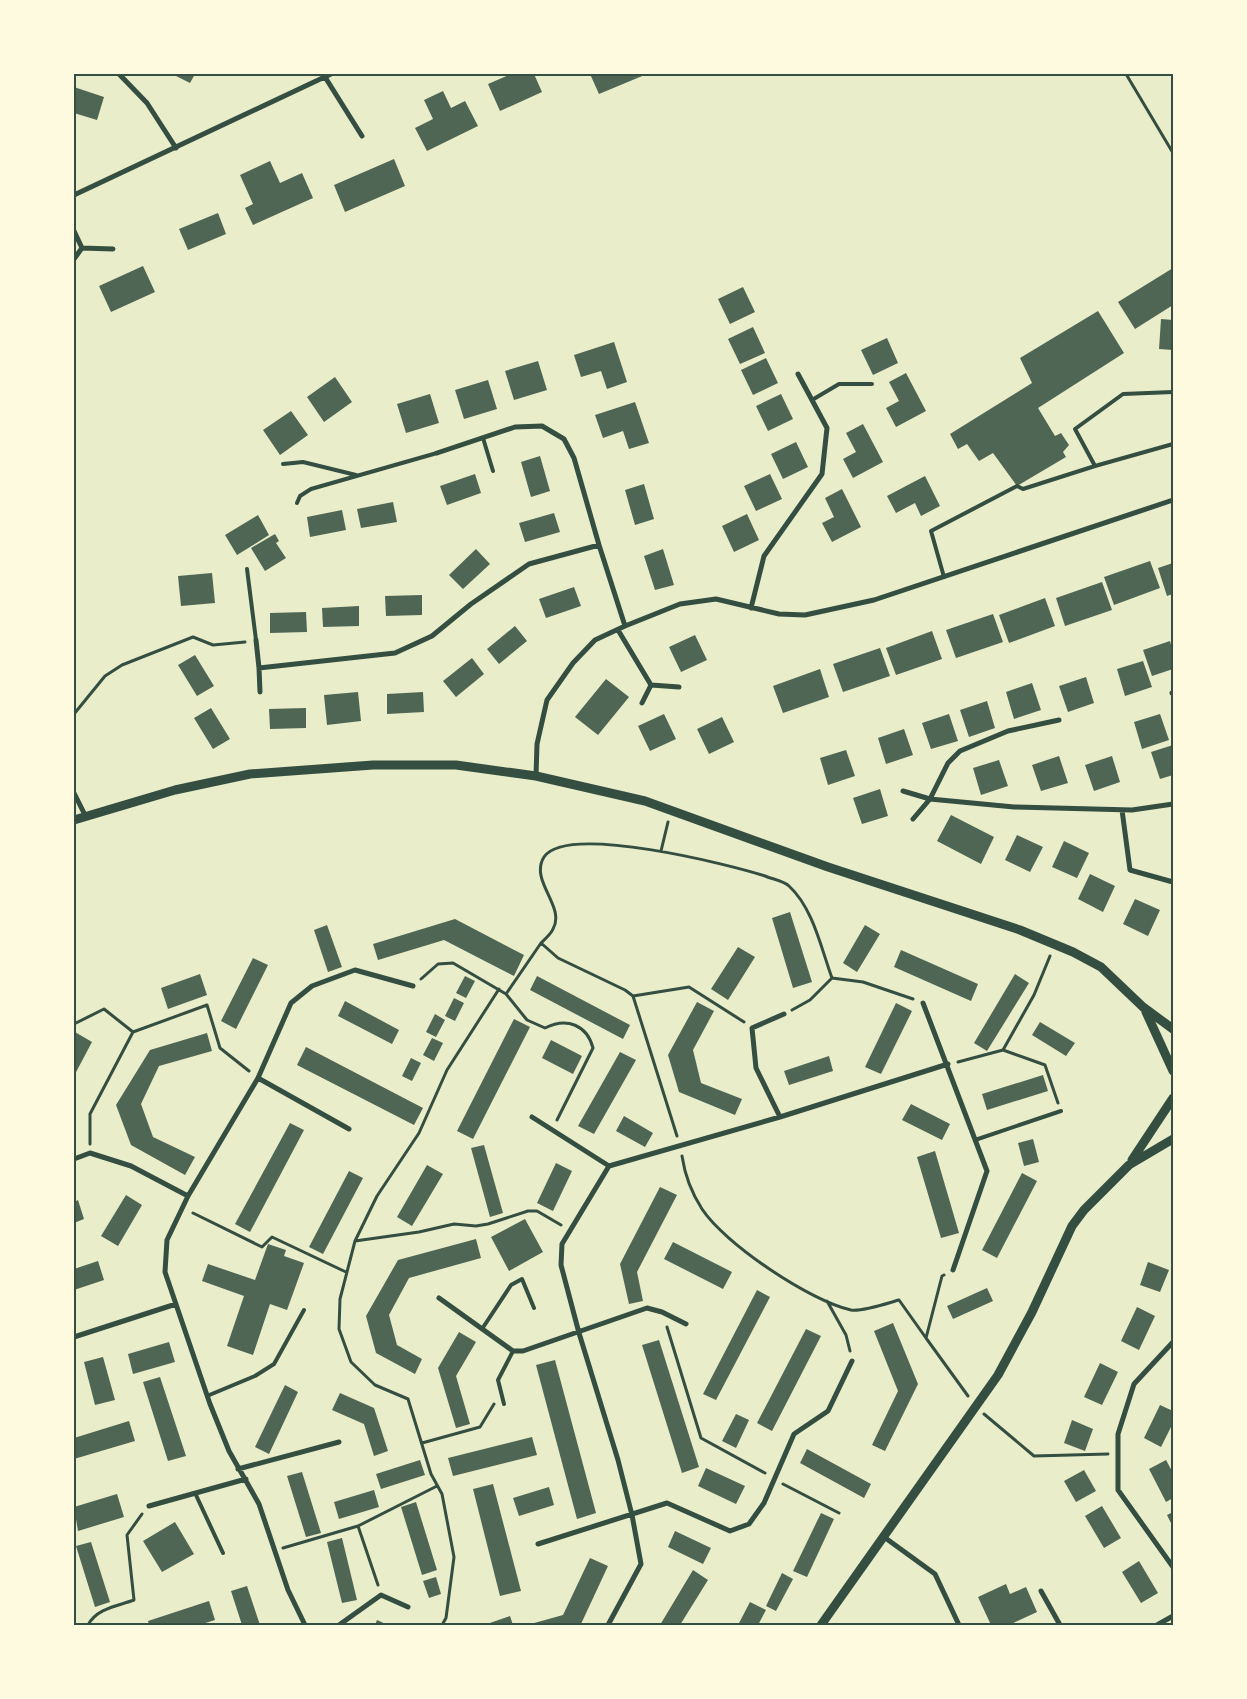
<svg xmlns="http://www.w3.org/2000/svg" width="1247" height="1699" viewBox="0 0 1247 1699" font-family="'DejaVu Sans',sans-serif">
  <rect width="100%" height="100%" fill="#e9edc9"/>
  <!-- building -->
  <path fill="#4f6655" d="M172 74H195L190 83Z
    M511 74H534L542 92 500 111 488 84Z
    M590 74H647L599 94Z
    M74 87 104 97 97 120 74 113Z
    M443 91 451 108 465 101 478 126 427 151 415 128 433 119 424 100Z
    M394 159 405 186 345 212 334 185Z
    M270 161 280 183 302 173 313 198 253 225 245 208 253 204 240 175Z
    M218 213 226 234 188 250 179 229Z
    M143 266 155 292 111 312 99 286Z
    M1173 268V305L1135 329 1118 302Z
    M743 287 755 312 730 324 718 299Z
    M1098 311 1124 353 1038 408 1055 436 1061 433 1069 445 1063 452 1066 457 1017 486 993 453 979 461 967 444 958 449 950 434 1032 383 1020 358Z
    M1161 319 1173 320V350L1159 349Z
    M753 327 765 353 740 364 728 339Z
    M887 338 898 363 873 375 861 350Z
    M614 342 627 382 607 389 601 371 581 377 574 355Z
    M766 358 778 383 753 395 741 370Z
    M538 361 547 390 514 400 505 371Z
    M906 373 926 411 896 427 886 408 899 401 889 382Z
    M335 377 352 402 324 422 307 397Z
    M488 380 497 409 464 419 455 390Z
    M430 394 439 423 406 433 397 404Z
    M781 394 793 419 768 431 756 406Z
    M635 402 649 443 629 449 623 431 603 438 595 415Z
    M291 411 308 435 280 455 263 430Z
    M863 424 883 462 853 478 843 459 856 452 846 433Z
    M796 442 808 467 783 479 771 454Z
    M540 456 550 491 531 497 521 462Z
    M475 474 481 493 447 505 440 486Z
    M770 474 782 499 756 511 744 486Z
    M925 476 940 506 921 516 915 503 896 513 887 496Z
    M644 484 654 519 635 525 625 490Z
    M842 489 861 527 832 542 822 523 834 517 825 498Z
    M393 502 397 522 361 528 357 509Z
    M342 510 346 530 310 537 307 517Z
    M554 513 560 532 525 542 519 523Z
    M747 514 759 540 734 552 722 526Z
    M258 515 269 535 237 555 225 535Z
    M275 534 279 541 276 543 286 558 265 571 251 548Z
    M476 549 490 564 463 589 449 575Z
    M663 549 674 585 655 590 644 556Z
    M1150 561 1160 588 1114 605 1104 577Z
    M1173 563V594L1167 596 1158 568Z
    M212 573 215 603 181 606 178 576Z
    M1102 582 1112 610 1065 626 1056 598Z
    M574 587 581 606 546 618 539 599Z
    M422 595V615L386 616 385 596Z
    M1045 598 1055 626 1009 643 999 615Z
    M359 606V626L323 627 322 608Z
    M306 612 307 632 270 633V613Z
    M993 614 1003 642 956 658 946 630Z
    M515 626 527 641 499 664 487 649Z
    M932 631 942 659 896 675 886 648Z
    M695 635 707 660 681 672 669 647Z
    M1170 641 1173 652V669L1152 676 1143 650Z
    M880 648 890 676 843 692 833 664Z
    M195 655 214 686 197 696 178 665Z
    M472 658 484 674 456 697 443 681Z
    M1143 661 1152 687 1125 696 1117 669Z
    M820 669 829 697 783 713 773 686Z
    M1086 677 1094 703 1068 712 1059 686Z
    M606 679 629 697 598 735 575 717Z
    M1032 683 1041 710 1014 719 1006 692Z
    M358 692 361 721 327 725 324 695Z
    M423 692 424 712 387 714V694Z
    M987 701 995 728 969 737 960 710Z
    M211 708 230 739 213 749 194 718Z
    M306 708V728L270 729 269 709Z
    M664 714 676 739 650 751 638 726Z
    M949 714 958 741 931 749 922 723Z
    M1160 714 1169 740 1142 749 1134 722Z
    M722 717 734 742 709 754 697 729Z
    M904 729 913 755 886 764 878 738Z
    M1173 745V775L1160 779 1151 752Z
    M846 750 855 776 828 785 820 758Z
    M1059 756 1068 783 1041 791 1032 765Z
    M1112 756 1120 782 1094 791 1085 765Z
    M999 760 1008 786 981 795 973 768Z
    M880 789 888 816 862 824 853 798Z
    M951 815 994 837 981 864 937 841Z
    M1017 835 1043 847 1030 872 1005 860Z
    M1064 841 1089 853 1077 878 1052 867Z
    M1090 874 1115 886 1103 912 1078 899Z
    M1135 899 1160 910 1148 936 1123 924Z
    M790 912 812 982 793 988 772 918Z
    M455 919 524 955 514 976 444 940 378 960 373 944Z
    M327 925 342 967 328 972 314 930Z
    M865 925 880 934 857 972 843 963Z
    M738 947 755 957 728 1000 711 989Z
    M901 950 978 984 971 1001 894 967Z
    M253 958 268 965 236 1029 221 1021Z
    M200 974 207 995 168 1009 161 988Z
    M1015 974 1029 983 987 1051 974 1043Z
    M465 976 475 981 466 998 456 993Z
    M537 976 630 1025 623 1039 530 990Z
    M454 998 464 1003 455 1021 445 1016Z
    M345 1001 399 1030 392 1044 338 1016Z
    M697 1002 714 1011 693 1050 701 1083 742 1099 735 1115 679 1092 668 1055Z
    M896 1003 912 1011 881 1074 865 1067Z
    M435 1014 445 1020 436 1037 426 1032Z
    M514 1019 530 1027 473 1139 457 1131Z
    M1040 1022 1075 1043 1066 1056 1032 1035Z
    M75 1032 92 1042 74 1076V1034Z
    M207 1033 212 1051 159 1066 141 1104 153 1137 195 1157 185 1175 131 1145 116 1105 150 1050Z
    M432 1038 443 1043 434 1061 423 1055Z
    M551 1040 582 1056 573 1074 542 1058Z
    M306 1047 423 1108 414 1125 297 1065Z
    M620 1052 636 1060 594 1134 578 1126Z
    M829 1056 833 1071 789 1085 784 1071Z
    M411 1058 421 1063 412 1081 402 1076Z
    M1043 1075 1048 1091 987 1110 982 1094Z
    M911 1104 950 1124 942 1140 902 1120Z
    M624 1116 653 1133 645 1147 616 1131Z
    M290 1123 304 1130 250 1232 235 1224Z
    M1033 1139 1039 1162 1024 1166 1018 1143Z
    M484 1145 503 1213 490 1217 471 1148Z
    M935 1151 959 1233 941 1238 917 1157Z
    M556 1163 572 1171 553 1211 537 1203Z
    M427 1165 443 1174 412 1226 397 1217Z
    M349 1171 363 1178 323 1254 309 1247Z
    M1022 1173 1037 1181 997 1258 982 1250Z
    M660 1187 677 1195 637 1272 643 1301 629 1304 620 1264Z
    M126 1195 142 1205 118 1246 101 1236Z
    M78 1200 84 1219 74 1223V1202Z
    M525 1219 543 1252 509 1271 491 1237Z
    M476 1239 481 1258 409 1278 389 1315 397 1345 422 1359 415 1374 376 1353 366 1316 398 1260Z
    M673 1242 732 1272 723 1289 664 1259Z
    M268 1244 286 1250 284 1256 304 1263 287 1310 270 1304 253 1355 227 1346 244 1296 202 1281 208 1264 255 1280Z
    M98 1261 104 1280 74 1290V1269Z
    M1148 1262 1169 1270 1160 1292 1140 1285Z
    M987 1288 993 1301 953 1319 947 1306Z
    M757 1290 770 1297 716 1400 703 1394Z
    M1137 1307 1155 1316 1139 1350 1121 1341Z
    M893 1323 918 1384 885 1451 872 1445 898 1391 874 1331Z
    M806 1329 821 1336 772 1431 757 1423Z
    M459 1332 476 1342 456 1376 470 1424 456 1428 438 1368Z
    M659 1340 699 1467 682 1473 642 1345Z
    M169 1342 175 1362 133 1374 128 1354Z
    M103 1357 115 1400 95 1405 84 1362Z
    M555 1360 596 1513 577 1519 536 1365Z
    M1100 1363 1118 1372 1102 1405 1084 1397Z
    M160 1377 186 1456 168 1461 143 1382Z
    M285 1385 298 1392 269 1454 255 1447Z
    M340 1393 374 1408 388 1451 374 1456 364 1424 332 1410Z
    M1160 1405 1173 1411V1423L1161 1447 1144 1438Z
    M736 1414 749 1420 736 1448 722 1441Z
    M1072 1420 1093 1429 1085 1451 1064 1443Z
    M129 1421 135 1441 74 1459V1438Z
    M532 1437 537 1455 453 1476 448 1458Z
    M807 1449 871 1484 864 1498 800 1463Z
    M420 1460 425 1475 381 1489 376 1474Z
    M1166 1460 1173 1473V1498L1166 1502 1149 1469Z
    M706 1468 745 1486 736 1504 698 1486Z
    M1084 1470 1096 1491 1076 1502 1064 1481Z
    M302 1472 321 1533 306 1537 287 1476Z
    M493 1484 521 1591 500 1596 473 1489Z
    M549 1487 554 1505 519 1516 513 1498Z
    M374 1490 379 1507 339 1519 334 1502Z
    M117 1494 124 1517 78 1531 74 1507Z
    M416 1502 437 1570 422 1575 401 1507Z
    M1102 1506 1121 1538 1104 1548 1085 1516Z
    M1173 1512V1527L1167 1515Z
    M821 1513 834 1519 807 1577 793 1571Z
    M175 1522 194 1554 162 1572 143 1541Z
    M675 1531 711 1548 703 1564 668 1547Z
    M342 1538 357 1600 342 1603 327 1542Z
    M91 1542 110 1602 95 1607 76 1546Z
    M590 1558 608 1566 581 1624 527 1625 563 1615Z
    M1139 1561 1158 1593 1141 1603 1122 1572Z
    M693 1570 708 1580 680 1625H660Z
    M782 1573 793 1579 776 1611 766 1606Z
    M436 1577 441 1594 429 1598 423 1581Z
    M1006 1584 1010 1594 1026 1587 1037 1612 1009 1625H991L978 1597Z
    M247 1586 260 1625H242L231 1591Z
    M209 1601 215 1620 199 1625H149L148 1621Z
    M750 1602 766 1610 758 1625H738Z
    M510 1616 513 1625H484Z
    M377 1620 388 1625H375Z"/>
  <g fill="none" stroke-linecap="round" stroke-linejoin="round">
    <!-- path -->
    <path stroke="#344e41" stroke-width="3" d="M1126 74 1173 153
      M74 714 105 676 122 665 193 637 213 645 245 642
      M661 851 668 822
      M421 979 438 964 453 963 506 994 527 1020 545 1028C567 1017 587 1025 593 1048L557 1120
      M506 994 541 943
      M633 996 689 987 744 1022
      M792 1010 810 1000 832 978 863 982 913 999
      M74 1024 104 1009 133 1032
      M1003 1050 1045 1065 1058 1103
      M958 1062 1003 1050 1034 995 1050 956
      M677 1136 633 996 625 990 558 958 541 943C545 939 551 934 553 929 566 906 529 881 544 857 566 823 731 865 765 876 772 879 784 881 789 886 813 908 821 948 832 978
      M90 1144V1114L133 1032 207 1005 220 1048 249 1071
      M682 1156C685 1176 691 1192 702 1209 725 1244 810 1301 851 1310 862 1312 888 1303 899 1300L926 1338
      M193 1213 262 1247 272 1237 346 1272
      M355 1241 419 1232 454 1224 476 1226 488 1224 528 1211H537L561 1225
      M944 1275 942 1276 926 1338 968 1396
      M827 1301 846 1335 850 1351
      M667 1327 701 1438 765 1473
      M984 1414 1034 1456 1108 1454
      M422 1443 480 1427 494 1404
      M783 1484 839 1513
      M358 1526 378 1585
      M283 1548 358 1526 437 1486
      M88 1625C97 1608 118 1606 134 1600L127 1535 142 1514
      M442 1625 446 1618 454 1557 442 1494 431 1474 408 1399 375 1385 351 1362 339 1329 340 1299 355 1241 377 1196 419 1133 447 1070 499 989"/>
    <!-- service -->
    <path stroke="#344e41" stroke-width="4" d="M812 400 839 384H872
      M483 438 493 471
      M283 464 303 462 356 475
      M1095 466 1173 444
      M297 503 300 496 311 489 437 453
      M247 569 256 640
      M944 577 931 531 1017 486 1023 489 1095 466 1075 429 1123 394 1173 392
      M975 1140 1061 1111
      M482 1329 511 1285 522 1279 534 1308
      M207 1396 255 1376 274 1364 304 1310
      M504 1404 498 1380 513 1351
      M195 1493 223 1553"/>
    <!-- minor -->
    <path stroke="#344e41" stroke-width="5" d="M119 74 147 103 176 148
      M325 77 362 136
      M74 195 331 74
      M74 231 82 248
      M74 259 82 248 113 249
      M437 453 515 427 542 426 564 439 574 458 599 545 625 626
      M751 608 764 556 822 474 827 428 798 374
      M618 630 651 685 679 687
      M256 640 259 668 395 653 432 636 471 604 529 564 599 545
      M259 668 260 692
      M1172 693H1173
      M642 703 651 685
      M536 776 537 744 547 700 573 663 595 640 625 626 680 604 716 599 779 614 805 615 874 600 1173 500
      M903 791 930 799 1014 807 1132 810 1173 804
      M74 793 85 815
      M1122 810 1130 870 1173 882
      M913 819 930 799 948 763 960 751 1008 731 1059 720
      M923 1003 987 1171 953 1270
      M258 1078 349 1129
      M532 1117 609 1166
      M780 1117 756 1068 752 1028 784 1014
      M74 1159 90 1153 131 1166 188 1196
      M439 1298 513 1351H523L647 1308 662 1312 686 1324
      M74 1337 176 1304
      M1173 1342 1134 1384 1118 1434V1490L1173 1567
      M238 1469 339 1442
      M149 1506 246 1479
      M884 1537 935 1574 959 1625
      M538 1544 667 1503 730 1531 749 1524 764 1503 794 1434 828 1411 852 1361
      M1041 1591 1060 1625
      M305 1625 288 1590 259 1504 229 1451 210 1404 165 1272 167 1240 188 1196 258 1078 291 1003 312 986 355 970 413 986
      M339 1625 381 1595 408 1607
      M608 1625 641 1564 632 1515 618 1460 579 1333 561 1265 562 1244 609 1166 780 1117 948 1064
      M1157 1625 1173 1616"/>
    <!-- tertiary -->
    <path stroke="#344e41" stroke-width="9" d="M74 820 175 790 250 774 373 765H456L536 776 645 801 828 867 1020 930 1073 952 1101 967 1143 1007 1173 1029
      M1146 1012 1173 1071
      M1132 1160 1173 1098
      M821 1625 998 1375 1032 1312 1072 1226 1084 1210 1129 1165 1173 1139"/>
  </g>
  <!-- border -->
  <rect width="1247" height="1699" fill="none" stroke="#fefae0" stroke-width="150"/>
  <rect x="75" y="75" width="1097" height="1549" fill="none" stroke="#344e41" stroke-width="2"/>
</svg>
